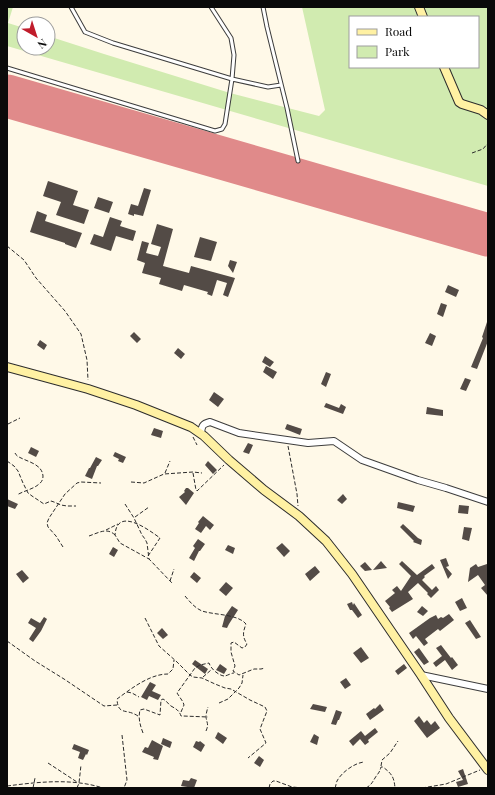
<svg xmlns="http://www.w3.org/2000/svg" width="495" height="795" viewBox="0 0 495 795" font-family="'Playfair Display',serif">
  <rect width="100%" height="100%" fill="#fff9e8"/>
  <!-- green -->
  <path fill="#d1ebb0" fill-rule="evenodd" d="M7 7H13L8 23 24 28V48H48V36L104 54 230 93 319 116 325 110 302 7H488V186L7 46ZM350 17H478V67H350Z"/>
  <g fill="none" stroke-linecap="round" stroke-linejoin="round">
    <!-- runway -->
    <path stroke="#e08a8a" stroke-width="43" d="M7 96 488 235"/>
  </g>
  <!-- building -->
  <path fill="#534b46" d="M48 181 78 191 73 205 89 210 84 224 56 215 61 202 43 196Z
    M144 188 151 190 143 216 134 214V216L128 214 131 204 138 206Z
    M98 197 113 202 109 213 94 208Z
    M37 211 47 215 45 221 82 233 76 248 65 244V243L30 232Z
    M110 217 122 221 120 226 136 231 133 241 116 236 111 251 90 244 94 234 103 237Z
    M157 224 173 229 163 266 189 273 191 266 235 278 228 297 223 295 227 283 217 280 212 296 207 294 208 292 184 285 182 291 159 284 161 278 142 273 145 263 137 260 142 241 149 243 146 253 158 256 161 247 151 244Z
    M200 237 217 242 211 261 194 257Z
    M230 260 237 262 233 273 228 266Z
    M448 285 459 290 456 297 445 292Z
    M441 303 447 305 443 317 437 314Z
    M487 322H488V341L477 369 471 367 483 338 482 337Z
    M134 332 141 339 137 343 130 336Z
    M430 333 436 336 432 346 425 343Z
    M40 340 47 345 44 350 37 345Z
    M178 348 185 354 181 359 174 353Z
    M265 356 274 362 270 367 262 362Z
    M266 366 277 372 273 379 263 372Z
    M326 372 331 374 326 387 321 384Z
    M465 378 471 380 466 391 460 389Z
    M214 392 224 399 218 407 209 400Z
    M326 403 339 408 341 404 346 407 343 414 324 407Z
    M427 407 437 409 443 410V416L426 414Z
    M287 424 302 429 300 435 285 429Z
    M154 428 163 431 161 438 151 435Z
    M248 443 253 445 249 454 243 452Z
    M31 447 39 451 36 457 28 453Z
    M115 452 126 457 123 463 118 461 119 459 113 456Z
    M96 457 102 460 98 466H97L92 479 85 476 89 468H90Z
    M208 461 217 470 213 474 205 465Z
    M186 488H188L194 493 186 505 179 497 185 492 184 491Z
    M343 494 347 499 342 504 337 500Z
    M7 499 18 504 15 509 7 506Z
    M398 502 415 506 413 512 397 508Z
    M459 505 469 506 468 514 458 513Z
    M203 516 214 525 210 530 206 526 201 533 195 529 199 523 198 522Z
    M403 524 418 538 422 540 421 545 413 542 414 541 400 527Z
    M464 527 472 528 469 541 462 539Z
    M198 539 205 544 200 551H199L194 561 189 558 195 548 193 546Z
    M282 543 290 551 284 557 276 548Z
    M228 545 235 548 233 554 225 550Z
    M113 547 118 550 114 557 109 554Z
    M446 558 449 566 446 567 452 574 448 579 440 560Z
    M381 561 387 568 373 570Z
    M402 561 417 575 432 564 435 568 424 576 425 577 422 580 432 590 436 586 439 590 431 598 427 594 428 593 418 583 408 592 413 599 392 612 389 608 390 607 385 601 395 593 392 590 397 586 401 591 411 576 399 564Z
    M365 562 372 570 365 571 360 566Z
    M476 564 478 567 487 564 488 566V596L481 588 485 585 478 575 468 582 470 568Z
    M315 566 320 572 310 581 305 574Z
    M22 570 29 578 23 583 16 574Z
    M194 572 201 578 197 583 190 577Z
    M226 582 233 588 226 596 219 590Z
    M462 598 467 608 460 611 455 602Z
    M352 602 353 605 354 603 362 615 358 618 352 610H350L347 604Z
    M232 606 238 610 229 624 227 628 222 627 225 616Z
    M422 606 428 611 423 616 417 612Z
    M449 614 454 620 440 631 438 629 425 639 428 643 424 646 416 636 413 639 409 633 430 618 436 615 438 619 441 617 443 618Z
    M44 617 47 619 41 631 33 642 29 639 36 628 28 623 31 618 38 622 40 623Z
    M470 620 481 637 476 639 465 623Z
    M162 628 168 635 163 639 157 633Z
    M441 645 451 658 452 657 458 665 452 670 445 660 436 667 433 663 442 656 436 648Z
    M361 647 369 658 361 663 353 653Z
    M419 648 429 662 424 665 414 652Z
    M195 660 208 669 205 674 192 664Z
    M220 664 227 669 224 674 216 670Z
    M404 664 407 668 398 675 395 671Z
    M346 678 351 685 345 689 340 682Z
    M150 682 156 685 152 691 161 695 158 700 149 696 147 700 141 697Z
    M313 704 327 707 325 712 310 709Z
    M380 704 384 710 370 720 366 714 374 708 375 709Z
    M336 710 342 712 339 720H338L336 725 331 724Z
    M419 716 424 723 427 720 431 725 435 721 440 728 427 738 414 721Z
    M375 728 378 732 368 740 369 742 365 745 360 739 353 746 349 741 361 731 365 736Z
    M218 732 227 738 223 744 215 738Z
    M314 734 319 737 317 745 310 742Z
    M163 738 172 742 170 748 161 744Z
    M152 740 163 746 158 760 153 759 154 757 142 752 145 747 148 748Z
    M196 741 199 742 200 741 205 745 201 752 193 747Z
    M74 744 89 750 87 755 86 754 83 760 78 758 80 752 72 749Z
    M259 756 264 760 260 767 254 763Z
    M463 769 468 784 458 787 456 782 463 780 458 771Z
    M191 778 197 780 194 788 181 786 183 780 189 781Z"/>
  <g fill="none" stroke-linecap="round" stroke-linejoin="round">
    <!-- lane casing -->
    <g stroke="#3d3d3d" stroke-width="5">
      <path id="lane" d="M71 7 85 32 113 43 232 79 268 87 281 85
        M263 7 267 27 287 108 298 161
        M7 68 215 131 222 129 225 124 232 79 234 55 231 38 211 7"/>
    </g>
    <!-- street casing -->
    <g stroke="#3d3d3d" stroke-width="8">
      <path id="street" d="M201 433C202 426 202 424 210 422L239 433 308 443 334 441 362 460 418 480 446 488 488 502
        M421 675 488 689"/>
    </g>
    <!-- secondary casing -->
    <g stroke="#2c2c2c" stroke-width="10">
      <path id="secondary" d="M419 7 423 17
        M444 67 459 102 462 104 481 110 488 115
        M7 367 88 389 136 405 191 427 204 436 229 460 264 490 299 516 326 541 352 574 421 675 449 718 488 770"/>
    </g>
    <!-- path -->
    <path stroke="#2c2c2c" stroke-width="1" stroke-dasharray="4 2" stroke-linecap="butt" d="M472 153 483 149 488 143
      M7 246 24 260 36 278 65 311 81 334 87 360 88 380
      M8 424 20 418
      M193 437 197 445
      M288 446 297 494 298 506
      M15 453C16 455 17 456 19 457 28 462 42 464 43 476 43 479 42 482 39 484 34 489 23 491 17 495
      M7 461 14 466 18 471 23 483 28 493 32 496 44 504 51 501 54 502 61 505 67 506H76
      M165 473 170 461
      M193 473 196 490 197 491 224 465
      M131 482 144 483 164 474 193 472 202 473
      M125 504 134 518 142 535 145 539 147 543 149 559 172 583
      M135 517 149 507
      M106 530 118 524
      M89 536C98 533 107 527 115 535
      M63 547 56 536 48 527 47 523 49 518 65 494 77 483 81 482 101 483
      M148 556 160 538C149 530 117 506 115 535L120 543 149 559
      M170 581 174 569
      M185 596C190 602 195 608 202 611 214 615 238 614 246 624 243 632 242 636 247 644L245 647 242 648 234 642 231 643V652L235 666 233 671 239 675 254 669H261L265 668
      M145 618 159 646 177 662 190 675 193 677 202 678 215 684 225 688 231 689 250 700 265 707 267 711 260 729 266 743 248 758
      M7 641 35 661 64 679 104 706 117 705
      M203 677 211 670
      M127 692 132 693 139 697
      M219 703 228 699 239 688 242 683 243 675
      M181 712 184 705 183 702 177 693 195 668 200 665 209 663C211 669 218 675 224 676 227 676 231 673 234 673
      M138 716C126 708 118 716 117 699 132 688 150 674 168 674L173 669 174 660
      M206 731C209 724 207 724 206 717 206 714 207 710 208 707
      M143 733C140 725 138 718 140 710L144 709 160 715 161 700 163 699C167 701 168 704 171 706 176 709 179 710 181 716H183L208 717
      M122 735 127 780 124 788
      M48 763 77 782
      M381 766 382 760 390 753 398 741
      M7 786C38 782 72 778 103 788
      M33 788 35 778
      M77 788 79 783 81 765
      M269 788 270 784 273 781H276L292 787 303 788
      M335 788C336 786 336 783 337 781 341 773 354 763 364 762
      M366 788C371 785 372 783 375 778 378 773 379 774 381 767H383C392 774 394 777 395 788
      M422 788 446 784 480 770"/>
    <!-- lane -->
    <use href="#lane" stroke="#fff" stroke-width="3"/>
    <!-- street -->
    <use href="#street" stroke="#fff" stroke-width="6"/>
    <!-- secondary -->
    <use href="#secondary" stroke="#fff1a3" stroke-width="8"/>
  </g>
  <!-- border -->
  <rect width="495" height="795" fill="none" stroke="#0a0a0a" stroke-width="16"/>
  <!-- legend -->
  <rect x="349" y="16" width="130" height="52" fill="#ffffff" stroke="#9d9d9d"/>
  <rect x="357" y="29" width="20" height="6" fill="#fff1a3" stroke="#9d9d9d"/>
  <text x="385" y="36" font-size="12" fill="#0a0a0a">Road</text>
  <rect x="357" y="46" width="20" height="12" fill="#d1ebb0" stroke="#9d9d9d"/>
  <text x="385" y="56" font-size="12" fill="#0a0a0a">Park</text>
  <!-- north arrow -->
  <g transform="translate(36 36) rotate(141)"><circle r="19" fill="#ffffff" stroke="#9d9d9d"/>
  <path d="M0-3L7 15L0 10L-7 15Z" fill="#c01c2b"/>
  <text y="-6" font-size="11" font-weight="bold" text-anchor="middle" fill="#0a0a0a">N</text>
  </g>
</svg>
